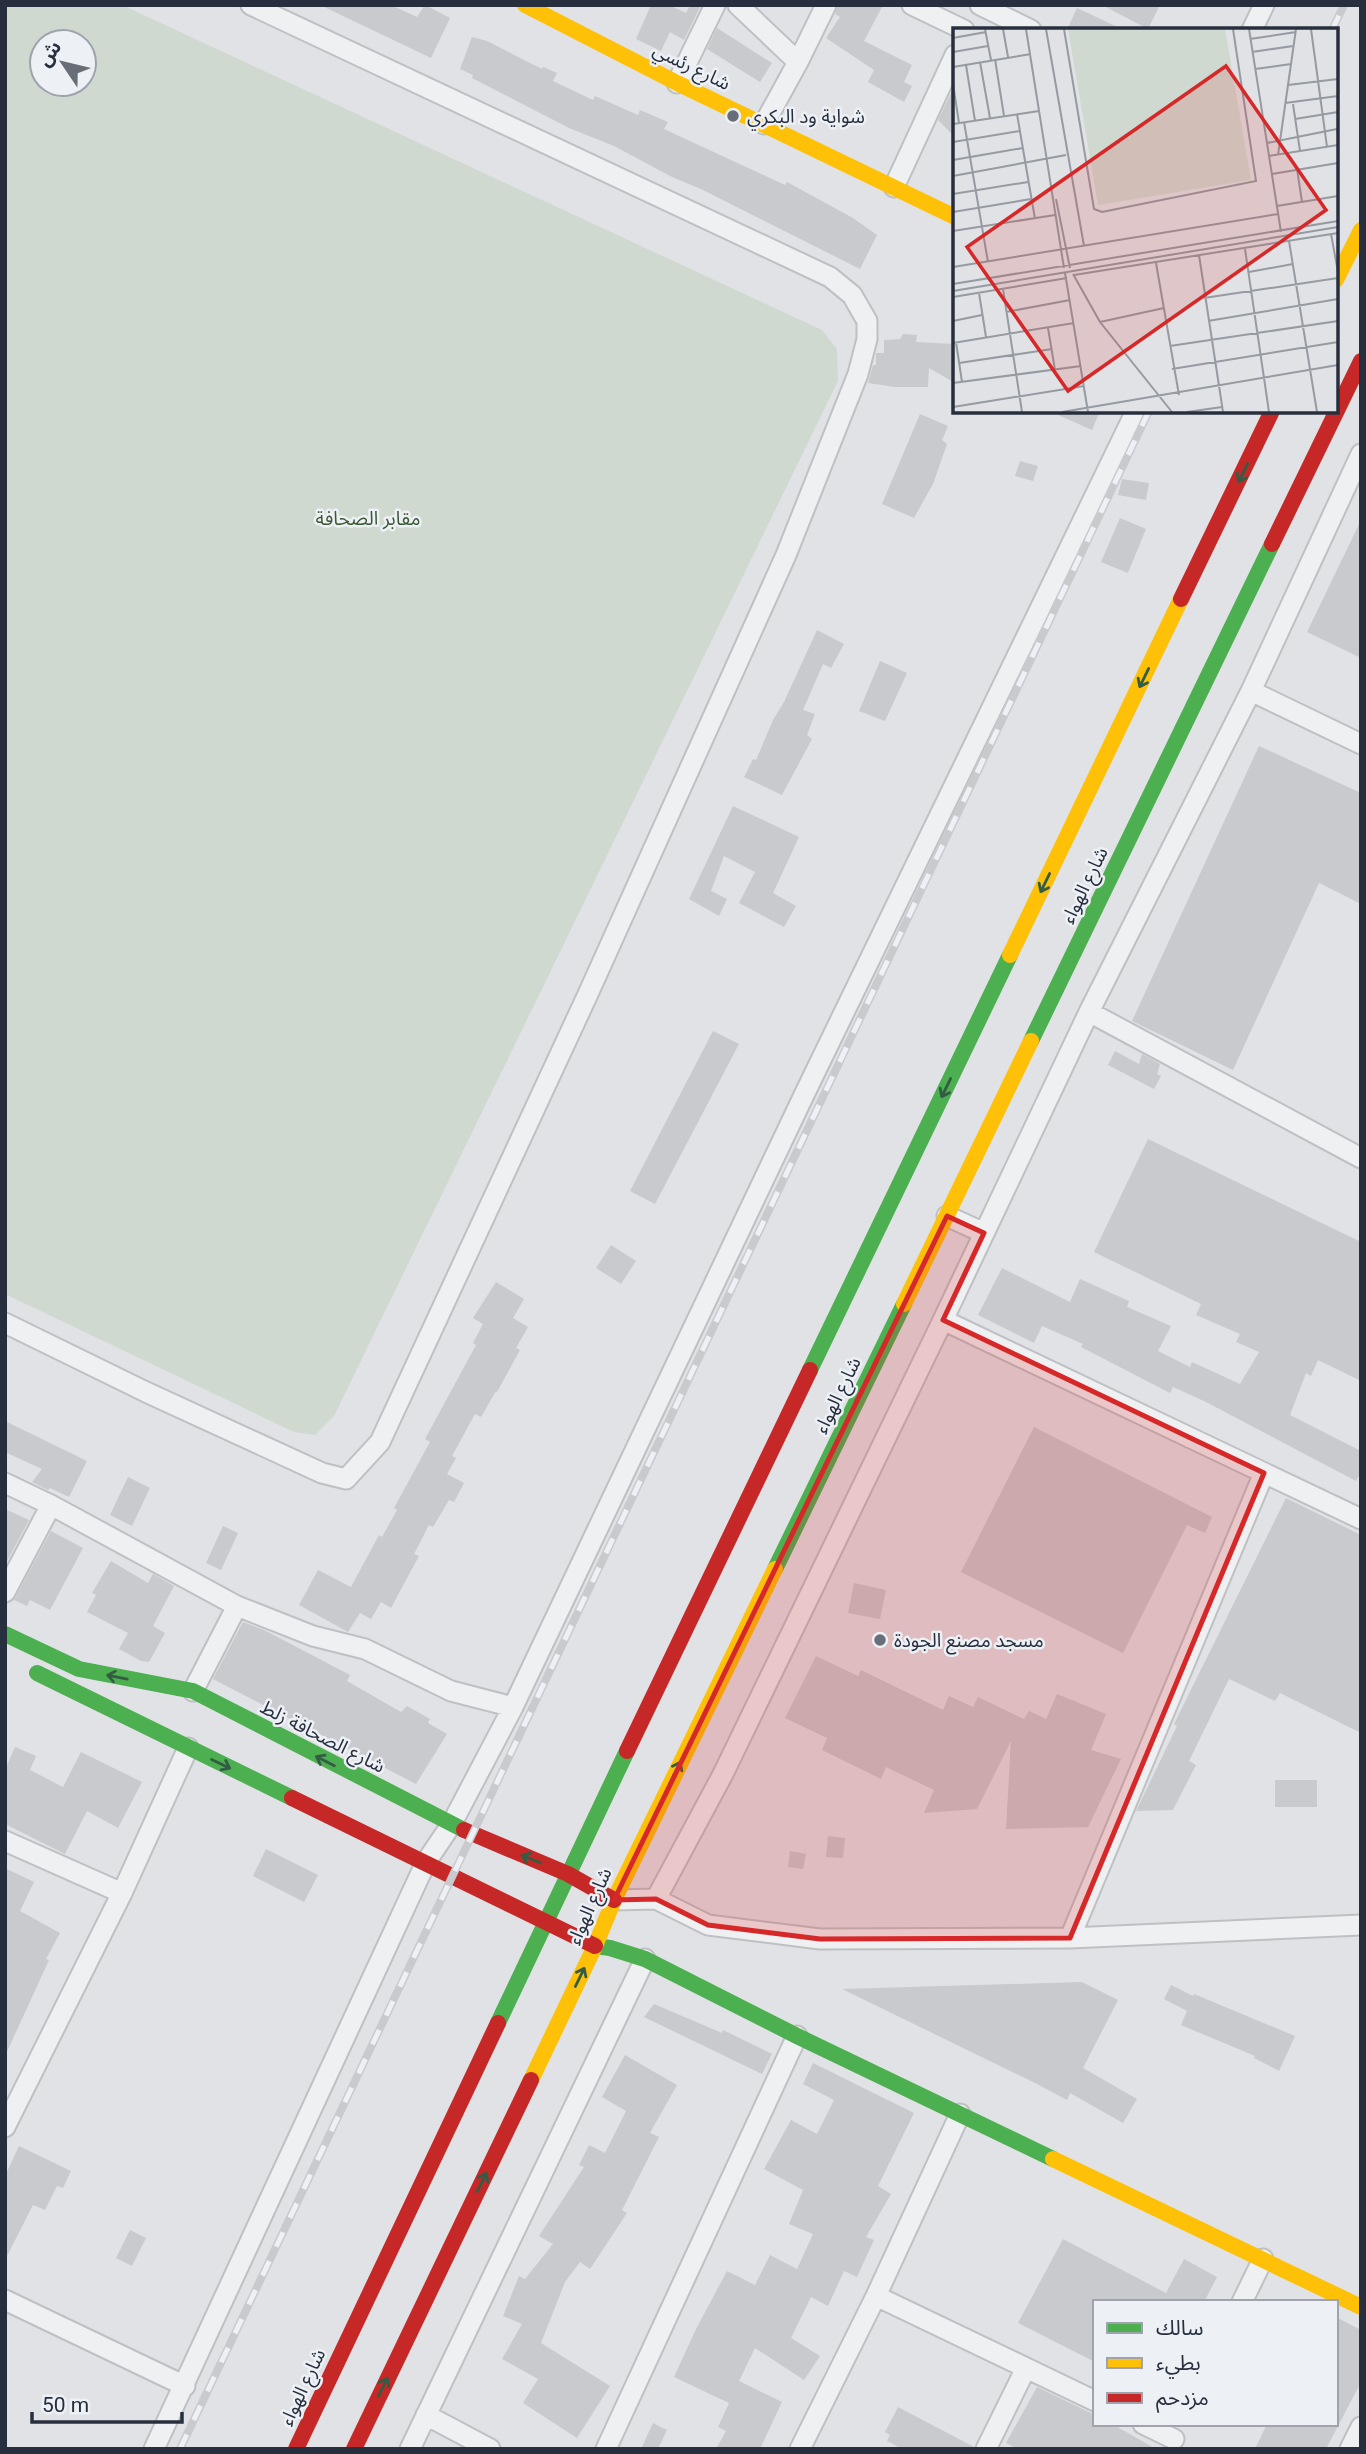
<svg xmlns="http://www.w3.org/2000/svg" width="1366" height="2454" viewBox="0 0 1366 2454" font-family="Roboto,'Noto Sans Arabic',sans-serif">
  <rect width="100%" height="100%" fill="#e0e2e5"/>
  <!-- green -->
  <path fill="#d0d9d0" fill-rule="evenodd" d="M5 5H122L822 330 837 349 838 381 334 1416 315 1435 294 1432 5 1294ZM42 42H84V84H42Z"/>
  <!-- building -->
  <path fill="#c8cacd" d="M320 5H391L417 17 425 5 450 18 431 58Z
    M651 5H669L686 13 690 5H701L684 40 670 32 661 51 636 39Z
    M838 5H883L864 41 912 65 904 82 912 86 904 102 868 82 874 70 826 38 840 17 835 14Z
    M1102 5H1160L1148 29Z
    M1077 8 1124 30H1067Z
    M717 28 772 63 760 82 707 49Z
    M472 37 487 41 542 69 543 67 557 73 553 81 593 100 595 96 638 115 640 110 668 122 664 129 785 185 787 182 853 218 877 235 860 269 701 189 672 177 614 146 569 128 472 78 473 75 460 69Z
    M955 85V137L938 120Z
    M903 334 917 335 916 342 955 344V383L929 368 928 387H895L868 383 873 365H876V353H884V340L900 339Z
    M1049 411H1100L1092 430Z
    M920 414 948 426 942 440 947 444 933 484 914 518 882 504Z
    M1020 461 1038 466 1033 481 1015 476Z
    M1122 479 1149 483 1146 500 1118 495Z
    M1120 518 1146 529 1128 573 1101 562Z
    M1361 520V658L1307 632Z
    M817 630 844 644 831 668 823 664 803 710 815 714 807 735 812 739 782 795 744 777 753 759 756 760 773 720 784 702Z
    M880 661 907 673 885 721 859 711Z
    M1259 746 1361 793V904L1319 883 1233 1070 1132 1021Z
    M733 806 799 837 773 893 796 906 784 927 739 903 755 872 724 856 711 891 727 899 719 916 689 899Z
    M713 1031 739 1044 655 1204 630 1191Z
    M1115 1051 1139 1064 1142 1054 1160 1064 1157 1074 1161 1076 1154 1089 1108 1065Z
    M1148 1139 1361 1242V1381L1318 1360 1311 1376 1306 1373 1290 1415 1361 1451V1472L1356 1481 1206 1402 1173 1387 1170 1393 1081 1347 1083 1344 1042 1326 1034 1343 978 1315 1002 1268 1070 1302 1080 1279 1129 1301 1127 1307 1171 1326 1158 1351 1190 1367 1192 1362 1240 1384 1259 1352 1236 1342 1240 1334 1196 1315 1201 1304 1094 1252Z
    M611 1245 636 1261 621 1284 596 1268Z
    M496 1282 524 1299 513 1318 528 1327 516 1348 520 1350 497 1392 496 1391 481 1417 475 1414 452 1456 456 1458 447 1474 464 1483 454 1502 449 1500 433 1527 429 1525 414 1554 419 1556 391 1608 381 1602 371 1619 360 1613 348 1632 299 1605 318 1570 351 1587 379 1535 382 1537 397 1510 394 1508 430 1442 425 1439 476 1345 473 1343 483 1324 473 1318Z
    M5 1421 87 1461 69 1497 50 1488 48 1490 32 1482 42 1469 5 1452Z
    M1034 1427 1212 1517 1205 1533 1187 1525 1123 1653 961 1572Z
    M128 1477 150 1488 132 1526 110 1515Z
    M1286 1498 1361 1535V1733L1280 1693 1275 1701 1229 1679 1189 1761 1196 1765 1173 1810 1136 1811 1177 1726 1174 1724Z
    M5 1509 29 1520 5 1565Z
    M223 1526 238 1533 221 1570 206 1563Z
    M51 1531 83 1548 50 1610 30 1600 27 1606 14 1600Z
    M111 1561 148 1583 153 1574 174 1586 153 1626 165 1633 149 1662 141 1661 119 1649 128 1633 87 1612 96 1595 92 1593Z
    M854 1583 886 1590 880 1619 848 1613Z
    M243 1622 264 1630 350 1675 347 1681 401 1712 407 1706 430 1719 428 1723 447 1734 416 1784 213 1679Z
    M816 1656 858 1676 861 1670 943 1710 949 1696 973 1707 978 1697 1024 1719 1029 1711 1046 1719 1057 1694 1106 1714 1091 1750 1121 1759 1088 1827 1006 1829 1011 1741 977 1809 924 1813 934 1790 886 1767 881 1779 822 1750 827 1738 785 1718Z
    M15 1747 36 1756 30 1770 63 1787 81 1752 142 1782 118 1828 87 1811 65 1854 5 1824V1770Z
    M1275 1780H1317V1807H1275Z
    M828 1836 845 1838 843 1858 826 1857Z
    M266 1849 318 1875 304 1902 253 1876Z
    M790 1851 806 1854 803 1869 788 1867Z
    M5 1868 34 1882 20 1911 60 1933 46 1959 49 1960 5 2056Z
    M1082 1982 1118 2000 1083 2068 1137 2099 1123 2123 1070 2093 1067 2100 1037 2084 842 1989Z
    M1171 1985 1193 1996 1194 1994 1295 2036 1279 2071 1254 2058 1255 2056 1181 2025 1187 2011 1164 1999Z
    M654 2004 722 2033 723 2030 772 2054 762 2074 644 2017Z
    M625 2055 677 2085 650 2133 659 2137 622 2210 627 2213 590 2269 580 2262 565 2282 541 2343 610 2386 577 2438 523 2403 538 2379 502 2359 522 2324 503 2316 519 2276 525 2279 553 2244 539 2236 584 2167 579 2165 589 2145 605 2153 626 2111 602 2097Z
    M813 2063 914 2113 878 2186 891 2194 866 2237 874 2240 857 2277 844 2271 828 2306 811 2297 791 2338 820 2356 804 2380 755 2348 739 2381 782 2402 760 2449H716L726 2431 718 2427 729 2403 674 2377 696 2329 727 2271 755 2285 770 2255 797 2269 813 2234 789 2224 803 2190 764 2169 791 2120 817 2134 834 2100 803 2084Z
    M19 2146 71 2171 63 2188 57 2186 45 2210 33 2205 5 2260V2176Z
    M130 2230 146 2238 132 2266 116 2258Z
    M1063 2239 1166 2293 1184 2259 1217 2277 1204 2302H1095V2362L1018 2323Z
    M1336 2317 1361 2330V2382L1326 2449H1255L1267 2424H1336Z
    M1037 2387 1095 2415V2424H1112L1156 2449H1017L1006 2443Z
    M898 2407 974 2447V2449H902L887 2441 890 2435 885 2432Z
    M653 2423 667 2430 658 2449H641Z"/>
  <g fill="none" stroke-linecap="round" stroke-linejoin="round">
    <!-- street casing -->
    <g stroke="#bec0c3" stroke-width="23">
      <path id="street" d="M738 5 798 62
        M912 5 964 30
        M980 5 1031 30
        M1252 30 1264 5
        M677 83 715 5
        M764 124 798 62 826 5
        M894 187 955 55
        M1251 691 1361 744
        M1089 1012 1361 1158
        M947 1216 984 1233
        M943 1320 1361 1519
        M5 1323 146 1392 322 1473 346 1479 380 1442 588 994 786 555 858 374 867 339V321L852 295 830 277 251 5
        M5 1483 51 1505 237 1606 313 1636 365 1649 451 1691 513 1707
        M5 1592 51 1505
        M193 1691 237 1606
        M5 1841 122 1893
        M656 1899 723 1774 943 1320 1089 1012 1251 691 1361 454
        M614 1900 656 1899 708 1925 820 1939 1070 1938 1361 1925
        M1070 1938 1264 1473
        M5 2127 122 1893 188 1748
        M876 2296 1095 2401
        M5 2300 185 2386
        M1242 2302 1263 2259
        M426 2415 490 2449
        M1143 2424 1174 2439
        M154 2449 426 1862 451 1825 513 1707 804 1095 1136 411
        M410 2449 645 1959
        M606 2449 797 2036
        M800 2449 876 2296 960 2114
        M986 2449 1026 2368
        M1350 2449 1361 2427"/>
    </g>
    <!-- street -->
    <use href="#street" stroke="#eff0f2" stroke-width="19"/>
    <!-- fast -->
    <path stroke="#4caf50" stroke-width="16" d="M1031 1041 1272 544
      M810 1370 1010 955
      M775 1569 904 1304
      M5 1634 79 1669 193 1691 464 1830
      M37 1673 292 1798
      M595 1946 610 1948 645 1959 797 2036 1053 2159
      M498 2023 627 1751"/>
    <!-- slow -->
    <path stroke="#ffc107" stroke-width="16" d="M525 5 677 83 955 217
      M1336 280 1361 230
      M1010 955 1181 599
      M904 1304 1031 1041
      M531 2080 595 1946 614 1900 775 1569
      M1053 2159 1361 2307"/>
    <!-- jam -->
    <path stroke="#c62828" stroke-width="16" d="M1272 544 1361 361
      M1181 599 1272 411
      M627 1751 810 1370
      M292 1798 595 1946
      M464 1830 568 1874 614 1900
      M296 2449 498 2023
      M354 2449 531 2080"/>
    <!-- rail casing -->
    <g stroke="#c9cacd" stroke-width="8">
      <path id="rail" d="M1332 30 1344 5
        M180 2449 1149 411"/>
    </g>
    <!-- rail -->
    <use href="#rail" stroke="#edf0f5" stroke-width="5" stroke-dasharray="16" stroke-linecap="butt"/>
  </g>
  <!-- one-way arrows -->
  <defs><path id="oneway-shaft" d="M-6 0H5M1.5-3L5.5 0L1.5 3" fill="none" stroke-width="1.6" stroke-linecap="round" stroke-linejoin="round" transform="scale(1.75)"/></defs>
  <g stroke="#345c44">
    <use href="#oneway-shaft" transform="translate(1243 473) rotate(116)"/>
    <use href="#oneway-shaft" transform="translate(1144 678) rotate(116)"/>
    <use href="#oneway-shaft" transform="translate(1045 883) rotate(116)"/>
    <use href="#oneway-shaft" transform="translate(946 1088) rotate(116)"/>
    <use href="#oneway-shaft" transform="translate(117 1677) rotate(-169)"/>
    <use href="#oneway-shaft" transform="translate(325 1761) rotate(-153)"/>
    <use href="#oneway-shaft" transform="translate(221 1764) rotate(26)"/>
    <use href="#oneway-shaft" transform="translate(676 1771) rotate(-64)"/>
    <use href="#oneway-shaft" transform="translate(531 1859) rotate(-158)"/>
    <use href="#oneway-shaft" transform="translate(580 1977) rotate(-64)"/>
    <use href="#oneway-shaft" transform="translate(482 2182) rotate(-64)"/>
    <use href="#oneway-shaft" transform="translate(383 2387) rotate(-64)"/>
  </g>
  <!-- marked area -->
  <path fill="#d62828" fill-opacity="0.2" stroke="#d62828" stroke-width="5" stroke-linejoin="round" d="M947 1216 984 1233 943 1320 1264 1473 1070 1938 820 1939 708 1925 656 1899 614 1900Z"/>
  <!-- markers -->
  <g fill="#686e78" stroke="#edf0f5" stroke-width="2.5">
    <circle cx="733" cy="116" r="7"/>
    <circle cx="880" cy="1640" r="7"/>
  </g>
  <g text-anchor="middle" stroke-width="5" stroke-linejoin="round" paint-order="stroke">
    <!-- street labels -->
    <g font-size="19" fill="#272f3e" stroke="#edf0f5">
      <text transform="translate(692 66) rotate(26)" y="7">شارع رئسي</text>
      <text transform="translate(1084 885) rotate(-64)" y="7">شارع الهواء</text>
      <text transform="translate(837 1395) rotate(-64)" y="7">شارع الهواء</text>
      <text transform="translate(323 1736) rotate(27)" y="7">شارع الصحافة زلط</text>
      <text transform="translate(589 1906) rotate(-66)" y="7">شارع الهواء</text>
      <text transform="translate(302 2387) rotate(-65)" y="7">شارع الهواء</text>
    </g>
    <!-- poi labels -->
    <g font-size="19" fill="#272f3e" stroke="#edf0f5" text-anchor="start">
      <text x="747" y="123">شواية ود البكري</text>
      <text x="894" y="1647">مسجد مصنع الجودة</text>
    </g>
    <!-- park labels -->
    <g font-size="19" fill="#3b5a34" stroke="#edf0f5">
      <text x="368" y="525">مقابر الصحافة</text>
    </g>
  </g>
  <!-- overview -->
  <g transform="translate(953 28)">
    <rect width="385" height="385" fill="#e0e2e5"/>
    <path d="M115 1H272L298 152 145 177Z" fill="#d0d9d0"/>
    <path fill="none" stroke="#969aa2" stroke-width="2" d="M32 1 38 32M50 1 55 29M73 1 111 240M93 1 131 218M111 1 141 181 149 184 303 153 280 1M296 1 328 204M358 1 374 119M0 10 33 4M297 11 343 4M0 24 35 18M299 24 340 18M42 31 51 88M27 34 37 90M13 37 22 93M0 39 78 26M302 41 338 36M0 56 6 95M335 57 385 51M332 75 385 68M340 76 347 123M64 86 82 191M342 91 385 84M11 94 35 234M0 96 86 83M0 114 67 103M314 115 384 101 385 107M325 127 343 1M316 128 385 117M0 132 70 120M344 141 349 174M319 146 385 135M0 148 113 127M0 166 75 154M103 171 117 240M324 178 385 168M0 184 78 171M0 203 102 187M378 206 385 244M336 213 364 384M292 221 316 384M246 227 270 384M203 235 226 367M0 239 325 186M296 244 340 236M112 245 135 384M120 246 147 294 219 384M121 247 385 205M0 256 385 193M50 261 69 384M0 263 385 199M26 265 33 309M0 269 114 250M251 270 385 250M53 284 117 272M0 293 29 287M255 293 385 271M147 294 211 280M95 300 102 342M3 314 9 354M0 315 121 295M217 318 385 293M6 335 99 321M219 341 385 314M0 355 128 338M0 379 131 358M109 384 385 337M234 384 269 379"/>
    <path fill="#d62828" fill-opacity="0.15" stroke="#d62828" stroke-width="3.5" d="M273 38 373 182 115 363 14 219Z"/>
    <rect width="385" height="385" fill="none" stroke="#272f3e" stroke-width="3.5"/>
  </g>
  <!-- border -->
  <rect width="1366" height="2454" fill="none" stroke="#272f3e" stroke-width="14"/>
  <!-- legend -->
  <rect x="1093" y="2300" width="245" height="126" fill="#edf0f5" stroke="#9ea3ac" stroke-width="2"/>
  <rect x="1107" y="2323" width="35" height="10" fill="#4caf50" stroke="#9ea3ac" stroke-width="2"/>
  <text x="1156" y="2335" font-size="21" fill="#272f3e">سالك</text>
  <rect x="1107" y="2358" width="35" height="10" fill="#ffc107" stroke="#9ea3ac" stroke-width="2"/>
  <text x="1156" y="2370" font-size="21" fill="#272f3e">بطيء</text>
  <rect x="1107" y="2393" width="35" height="10" fill="#c62828" stroke="#9ea3ac" stroke-width="2"/>
  <text x="1156" y="2405" font-size="21" fill="#272f3e">مزدحم</text>
  <!-- north arrow -->
  <g transform="translate(63 63) rotate(305)"><circle r="33" fill="#edf0f5" stroke="#9ea3ac" stroke-width="2"/>
  <path d="M0-5L12 26L0 18L-12 26Z" fill="#686e78"/>
  <text y="-10" font-size="19" font-weight="bold" text-anchor="middle" fill="#272f3e">ش</text>
  </g>
  <!-- scale -->
  <path d="M32 2412v10h150v-10" fill="none" stroke="#272f3e" stroke-width="3.5"/>
  <text x="42" y="2412" font-size="21" fill="#272f3e" stroke="#edf0f5" stroke-width="5" paint-order="stroke">50 m</text>
</svg>
